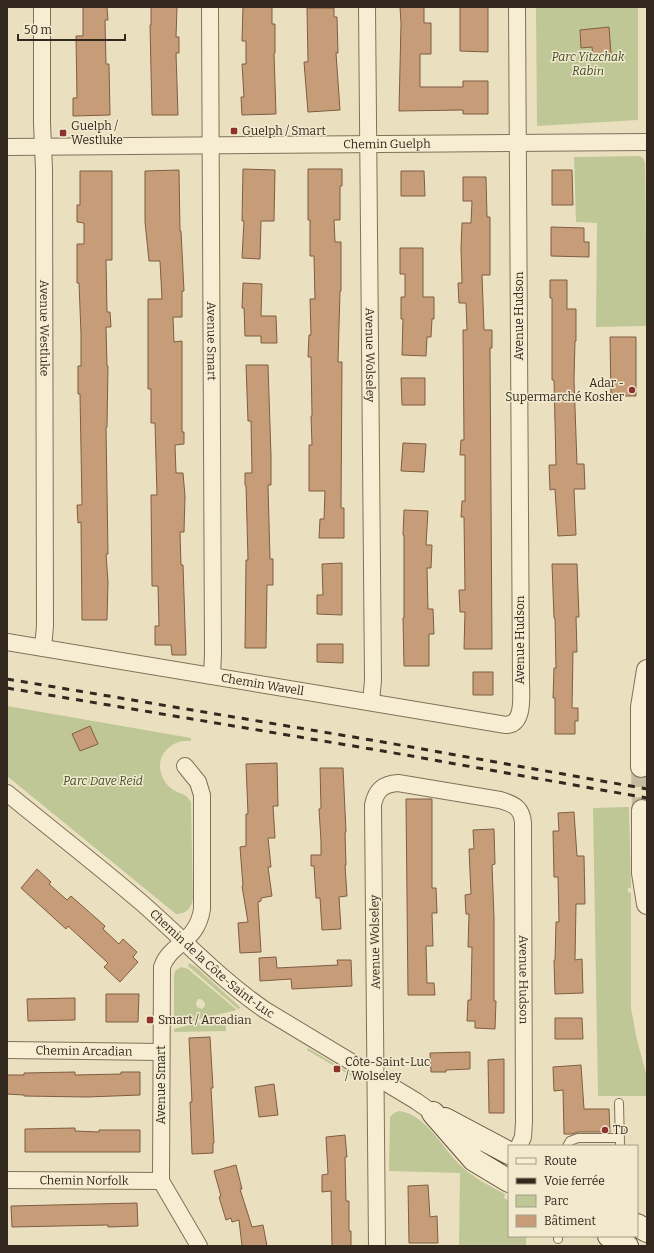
<svg xmlns="http://www.w3.org/2000/svg" width="654" height="1253" viewBox="0 0 654 1253" font-family="Bitter,serif">
  <rect width="100%" height="100%" fill="#eae0c0"/>
  <!-- green -->
  <path fill="#bec795" fill-rule="evenodd" d="M536 7H638V120L537 126Z
    M639 156 643 158 645 163 647 326 596 327 597 223 576 222 574 157Z
    M7 706 191 738V741C179 740 171 744 164 753 156 764 161 781 172 789 180 795 185 792 191 802L193 899C191 908 186 914 176 914L7 776Z
    M629 807 631 888H628V892L631 893V1008L637 1040 647 1077V1096H598L593 808Z
    M189 963 196 967 241 1008 238 1009 188 966Z
    M181 967 188 969 237 1010 174 1025V975L175 971ZM198 999H201L205 1003V1006L202 1009 197 1007 196 1003Z
    M225 1016 226 1031 174 1032V1029Z
    M308 1048 356 1077 360 1080V1081L307 1050Z
    M399 1111C426 1114 443 1149 461 1166 473 1178 490 1186 505 1194L504 1198 509 1201V1236H526V1246H459L460 1173 389 1171 390 1117 394 1113Z"/>
  <!-- building -->
  <path fill="#c69d78" stroke="#7f5d41" d="M83 7H107L108 20H105L106 64H109L110 115 73 116V98H77L76 36H83Z
    M151 7H177L176 37H179V53H176L178 115H152L150 25H151Z
    M243 7H272V24H275V53H274L276 114 242 115 241 97H244L242 64H246V41H242Z
    M400 7H424V23H431V54H420V87H463V81H488V114H463V110L399 111 401 23Z
    M460 7H488V52L460 51Z
    M307 8H334V17H337L338 53H336L340 110 308 112 304 62H308Z
    M609 27 611 54 593 56 592 47 581 48 580 30Z
    M243 169 275 170 274 221H261L260 259 242 258 244 221H242Z
    M308 169H342V186H340V220H334L335 242H341V291H340L338 362H342L341 508H344V538H319L320 519H324L325 491H309V445H312L311 416H312L311 357H308L309 335H311L310 299H315L314 256H310V220H308Z
    M179 170 180 231H181L184 291H182V317H173L174 342 182 341V432H184V444L175 445 176 473H183L185 496 184 532H180L181 565H183L186 655H172L171 645H155V626H159L158 586H152L151 495H157L155 423H151V389H148V299H162L160 261H149L145 222V171Z
    M552 170H572L573 205H552Z
    M80 171H112V260H106L107 312H110L111 327H106L107 366H108L107 427H106L108 554H106L108 582 107 620H82L81 522 78 523 77 505H82L80 394H78V366H81V334L79 283H77V244H84V223L77 222V205H80Z
    M401 171H424L425 196H401Z
    M463 177H486L487 217H490V275H482L484 330H492V348H490L492 649H464L465 612H460L459 590H465L464 517H461L462 501H465V455H460L461 440H464L463 330H467L466 303H459L458 283H462L461 248 462 223H471L472 201H463Z
    M551 227 584 228V242H589V257L551 256Z
    M400 248H423V297H434V319H432L431 337H427L426 356 402 355 403 319H401V297H405V274H400Z
    M550 280H567V309H576V341H575L574 380 577 464H584L585 489H574L576 535 558 536 555 489 550 490 549 465H556L554 380H552V298H550Z
    M243 283 262 284 261 316H276L277 343H261V336H245L244 308H242Z
    M610 337H636V396H611Z
    M246 365H268L271 456V485H268L270 559H273V585H267L266 648H245L246 560H248L246 485H245V473H252L251 421H248Z
    M401 378H425V405H402Z
    M403 443 426 444 424 472 401 471Z
    M404 510 428 511 426 545H432L431 568H427L428 609H433L434 634H429V666H404L403 618H404V535H403Z
    M342 563V615L317 614V595H323L322 564Z
    M552 564H577L579 617H576L577 652H573L572 708H578V721H575V734H555V698H553L554 668H556L555 618H554Z
    M317 644H343V663L317 662Z
    M473 672H493V695H473Z
    M90 726 98 744 80 751 72 734Z
    M277 763 278 806H273L275 838H268L271 867H268L272 896 261 898V901L258 902 261 952 240 953 238 923 248 922 242 886H243L240 847 246 846V814H248L246 764Z
    M320 768H343L346 832H345L346 865H345L347 896 339 897 341 929 322 930 320 898H316L314 866H311V855H321V841L319 809 321 808Z
    M406 799H432V888H436L437 913H432L433 946H426L427 983H434L435 995H408Z
    M574 812 577 856H584L585 904H576L575 960 582 959 583 993 555 994 554 960H555L556 922H559L558 877H554L553 831H559L558 813Z
    M494 829 495 864 492 865 494 918V1001H496L495 1029 475 1028V1021H467L468 1000H471L472 947H468L469 914H466L465 895 471 894 469 849H474L473 830Z
    M37 869 51 882 49 884 67 900 71 896 105 926 103 929 119 944 123 939 137 952 133 957 138 962 120 982 104 967 108 963 68 926 66 929 21 888Z
    M276 957 277 968 338 965 337 960H351L352 986 292 989 291 979 260 981 259 958Z
    M106 994H139L138 1022H106Z
    M75 998V1020L28 1021 27 999Z
    M555 1018H582L583 1039H555Z
    M210 1037 213 1088H211L214 1143H213V1153L192 1154 190 1102H192L189 1038Z
    M470 1052V1069L446 1070V1072H431L430 1053Z
    M504 1059V1113H489L488 1060Z
    M581 1065 584 1109H609L610 1132H578L572 1134H564L563 1090 554 1091 553 1067Z
    M75 1072V1075L121 1074V1072H140V1095L87 1097 24 1096V1095L7 1094V1075H24V1073Z
    M274 1084 278 1115 259 1117 255 1087Z
    M75 1128V1131L99 1132V1130H140V1152H25V1129Z
    M345 1135 347 1157H345L346 1201H349V1231H351V1246H332L331 1191 322 1192V1175L328 1174 326 1137Z
    M236 1165 242 1189H240L252 1227 263 1225 267 1246H242L239 1220 232 1222 231 1218 226 1220 219 1197 221 1196 214 1171Z
    M428 1185 430 1217 437 1216 438 1243H409L408 1186Z
    M137 1203 138 1226 108 1227V1225L12 1227 11 1206Z"/>
  <g fill="none" stroke-linecap="round" stroke-linejoin="round">
    <!-- tertiary-tunnel -->
    <path stroke="#c5bb9f" stroke-width="20" stroke-dasharray="20 10" stroke-linecap="butt" d="M641 767 642 810"/>
    <!-- service casing -->
    <g stroke="#827159" stroke-width="10">
      <path id="service" d="M619 1103 620 1146
        M567 1146 570 1141 578 1138H620
        M558 1239V1236"/>
    </g>
    <!-- minor casing -->
    <g stroke="#827159" stroke-width="18">
      <g id="minor">
        <path id="s1" d="M42 7V123L44 169 45 626 43 648"/>
        <path id="s2" d="M210 7 213 654 212 676"/>
        <path id="s3" d="M367 7 373 680 371 702"/>
        <path id="s4" d="M7 147 647 142"/>
        <path id="s5" d="M7 642 506 725C525 725 521 694 521 681L517 7"/>
        <path d="M185 766 198 782 202 795V909C197 943 170 943 162 967L161 1181 199 1246"/>
        <path id="s6" d="M7 793C52 830 99 866 143 904 184 940 220 979 265 1010L416 1101 433 1113"/>
        <path id="s7" d="M7 1050 161 1052"/>
        <path id="s8" d="M7 1180 161 1181"/>
        <path id="s9" d="M377 1246 373 805C376 790 383 784 398 783L500 800C514 804 522 808 523 823L524 1122 523 1137 519 1146"/>
      </g>
    </g>
    <!-- tertiary casing -->
    <g stroke="#827159" stroke-width="22">
      <path id="tertiary" d="M641 767V707L647 670
        M642 810V873L647 904"/>
    </g>
    <!-- secondary casing -->
    <g stroke="#63523d" stroke-width="24">
      <path id="secondary" d="M433 1113 474 1160 509 1181
        M445 1119 509 1153
        M637 1225 647 1231
        M609 1236 627 1246"/>
    </g>
    <!-- service -->
    <use href="#service" stroke="#f6edd2" stroke-width="8"/>
    <!-- minor -->
    <use href="#minor" stroke="#f6edd2" stroke-width="16"/>
    <!-- tertiary -->
    <use href="#tertiary" stroke="#f6edd2" stroke-width="20"/>
    <!-- secondary -->
    <use href="#secondary" stroke="#f6edd2" stroke-width="22"/>
    <!-- rail -->
    <path stroke="#32281d" stroke-width="3" stroke-dasharray="7 7" stroke-linecap="butt" d="M7 679 383 742 647 789
      M7 688 383 751 647 798"/>
  </g>
  <!-- markers -->
  <g fill="#8c332e" stroke="#f2eacf" stroke-width="1.5">
    <rect x="230" y="127" width="8" height="8" rx="2"/>
    <rect x="59" y="129" width="8" height="8" rx="2"/>
    <circle cx="632" cy="390" r="4"/>
    <rect x="146" y="1016" width="8" height="8" rx="2"/>
    <rect x="333" y="1065" width="8" height="8" rx="2"/>
    <circle cx="605" cy="1130" r="4"/>
  </g>
  <g text-anchor="middle" stroke-width="3" stroke-linejoin="round" paint-order="stroke">
    <!-- park labels -->
    <g font-size="12" font-style="italic" fill="#414d25" stroke="#f2eacf">
      <text x="588" y="61">Parc Yitzchak<tspan x="588" dy="14">Rabin</tspan></text>
      <text x="103" y="785">Parc Dave Reid</text>
    </g>
    <!-- poi labels -->
    <g font-size="12" fill="#32281d" stroke="#f2eacf" text-anchor="start">
      <text x="71" y="130">Guelph /<tspan x="71" dy="14">Westluke</tspan></text>
      <text x="242" y="135">Guelph / Smart</text>
      <text x="624" y="387" text-anchor="end">Adar -<tspan x="624" dy="14">Supermarché Kosher</tspan></text>
      <text x="158" y="1024">Smart / Arcadian</text>
      <text x="345" y="1066">Côte-Saint-Luc<tspan x="345" dy="14">/ Wolseley</tspan></text>
      <text x="613" y="1134">TD</text>
    </g>
    <!-- street labels -->
    <g font-size="12" fill="#32281d" stroke="#f2eacf">
      <text dy="4" stroke="none"><textPath href="#s4" startOffset="380">Chemin Guelph</textPath></text>
      <text transform="translate(519 316) rotate(-90)" y="4">Avenue Hudson</text>
      <text dy="4" stroke="none"><textPath href="#s1" startOffset="321">Avenue Westluke</textPath></text>
      <text dy="4" stroke="none"><textPath href="#s2" startOffset="334">Avenue Smart</textPath></text>
      <text dy="4" stroke="none"><textPath href="#s3" startOffset="348">Avenue Wolseley</textPath></text>
      <text transform="translate(520 640) rotate(-90)" y="4">Avenue Hudson</text>
      <text dy="4" stroke="none"><textPath href="#s5" startOffset="259">Chemin Wavell</textPath></text>
      <text transform="translate(375 942) rotate(-91)" y="4">Avenue Wolseley</text>
      <text dy="4" stroke="none"><textPath href="#s6" startOffset="267">Chemin de la Côte-Saint-Luc</textPath></text>
      <text dy="4" stroke="none"><textPath href="#s9" startOffset="773">Avenue Hudson</textPath></text>
      <text dy="4" stroke="none"><textPath href="#s7" startOffset="77">Chemin Arcadian</textPath></text>
      <text transform="translate(161 1085) rotate(-90)" y="4">Avenue Smart</text>
      <text dy="4" stroke="none"><textPath href="#s8" startOffset="77">Chemin Norfolk</textPath></text>
    </g>
  </g>
  <!-- border -->
  <rect width="654" height="1253" fill="none" stroke="#32281d" stroke-width="16"/>
  <!-- legend -->
  <rect x="508" y="1145" width="130" height="92" fill="#f2eacf" stroke="#a59c88"/>
  <rect x="516" y="1158" width="20" height="6" fill="#f6edd2" stroke="#a59c88"/>
  <text x="544" y="1165" font-size="12" fill="#32281d">Route</text>
  <rect x="516" y="1178" width="20" height="6" fill="#32281d" stroke="#a59c88"/>
  <text x="544" y="1185" font-size="12" fill="#32281d">Voie ferrée</text>
  <rect x="516" y="1195" width="20" height="12" fill="#bec795" stroke="#a59c88"/>
  <text x="544" y="1205" font-size="12" fill="#32281d">Parc</text>
  <rect x="516" y="1215" width="20" height="12" fill="#c69d78" stroke="#a59c88"/>
  <text x="544" y="1225" font-size="12" fill="#32281d">Bâtiment</text>
  <!-- scale -->
  <path d="M18 34v6h107v-6" fill="none" stroke="#32281d" stroke-width="2"/>
  <text x="24" y="34" font-size="12" fill="#32281d" stroke="#f2eacf" stroke-width="3" paint-order="stroke">50 m</text>
</svg>
